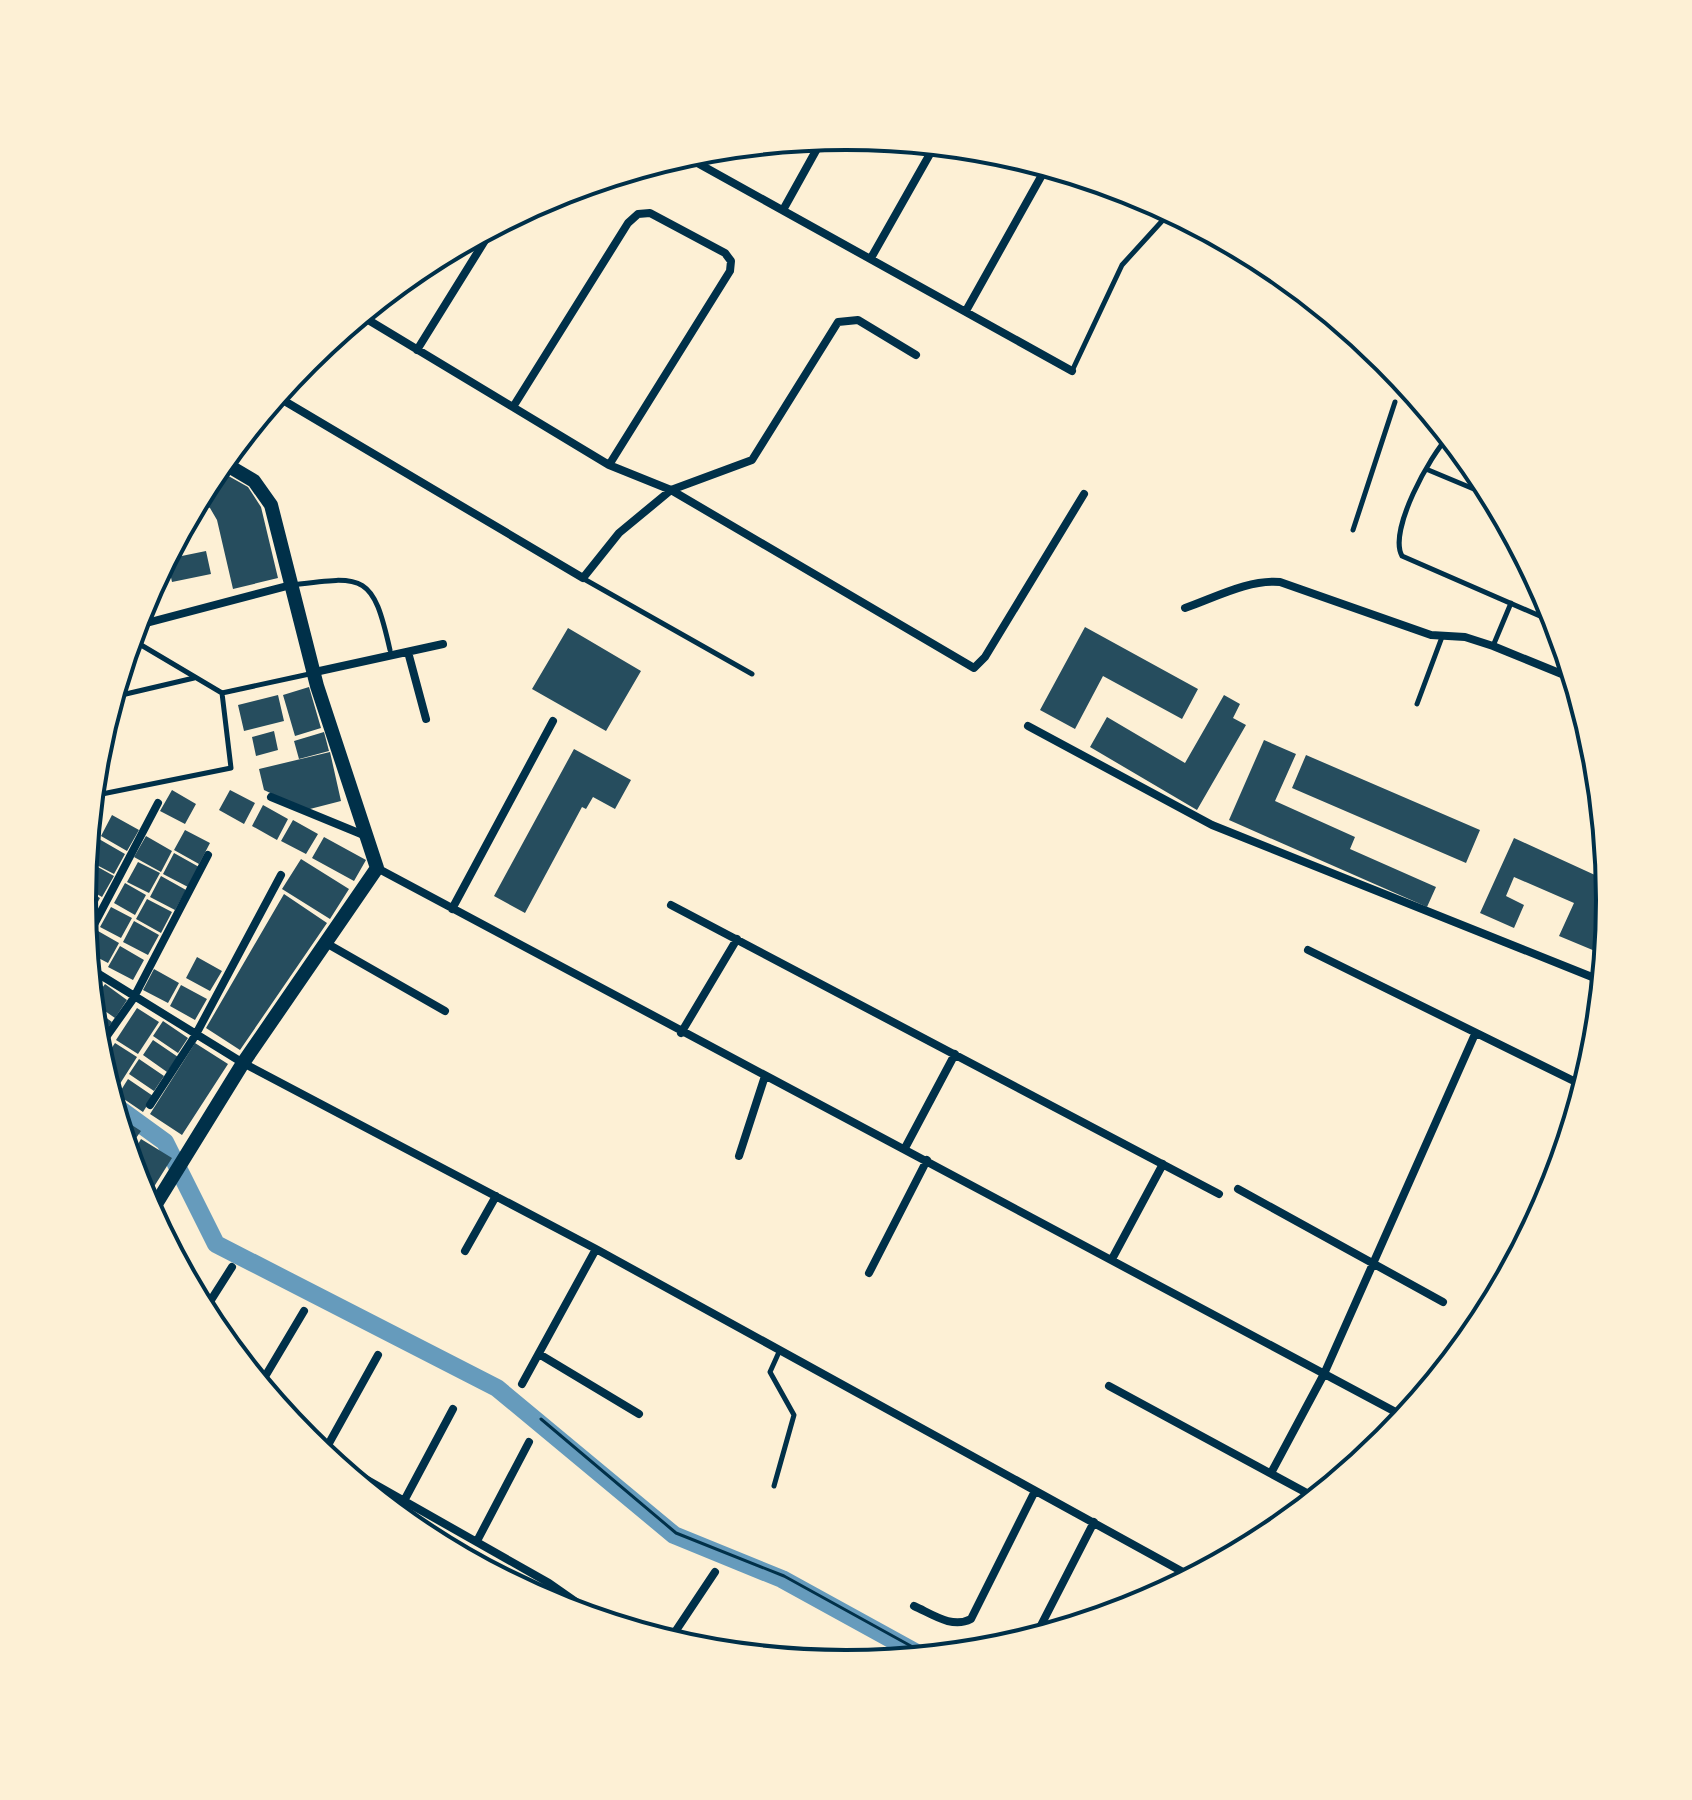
<svg xmlns="http://www.w3.org/2000/svg" width="1692" height="1800" viewBox="0 0 1692 1800" font-family="'Space Grotesk',sans-serif">
  <rect width="100%" height="100%" fill="#fdf0d5"/>
  <g fill="none" stroke-linecap="round" stroke-linejoin="round">
    <!-- canal -->
    <path stroke="#669bbc" stroke-width="18" d="M114 1105 165 1142 216 1244 497 1388 674 1535 782 1579 922 1656"/>
  </g>
  <!-- building -->
  <path fill="#264d5e" d="M216 469 248 487 261 507 278 578 233 589 217 520 210 508 197 501Z
    M206 551 211 574 172 582 167 559Z
    M1085 627 1198 689 1182 719 1103 676 1075 729 1040 710Z
    M568 628 641 671 606 731 532 689Z
    M309 687 321 728 295 736 283 695Z
    M278 695 284 721 244 731 238 705Z
    M1224 695 1240 704 1233 718 1246 725 1197 810 1090 747 1107 717 1185 763Z
    M274 731 278 750 256 756 252 737Z
    M324 732 329 751 299 759 294 741Z
    M1264 740 1296 754 1275 801 1355 837 1350 849 1436 887 1427 907 1229 820Z
    M574 749 631 780 615 809 593 797 586 809 582 807 525 913 494 896Z
    M330 752 341 801 306 810 264 790 259 769Z
    M1306 755 1480 830 1466 863 1292 788Z
    M172 790 196 804 185 824 160 811Z
    M230 790 255 803 244 824 219 810Z
    M263 805 288 819 277 840 252 826Z
    M112 815 139 830 127 851 101 836Z
    M293 820 318 834 306 854 281 841Z
    M185 830 210 843 199 864 174 850Z
    M146 836 172 851 161 872 134 857Z
    M324 837 366 860 354 881 312 858Z
    M1514 838 1608 881V922L1595 951 1559 936 1574 903 1514 877 1506 896 1524 905 1514 928 1480 913Z
    M99 839 125 854 114 874 87 860Z
    M174 853 199 867 188 887 163 874Z
    M301 859 349 889 330 919 282 889Z
    M87 861 114 876 102 897 83 886Z
    M138 862 160 873 149 893 127 882Z
    M161 876 186 890 175 910 150 897Z
    M125 883 146 895 135 915 114 903Z
    M83 888 100 898 89 919 84 916Z
    M284 894 327 923 240 1050 206 1028Z
    M147 899 172 912 161 933 136 919Z
    M111 907 132 918 121 938 100 927Z
    M134 921 159 935 148 955 123 942Z
    M98 931 119 943 108 963 87 952Z
    M120 946 144 960 133 980 108 967Z
    M197 957 222 971 210 991 186 978Z
    M154 969 179 983 168 1003 143 990Z
    M105 984 127 1000 115 1018 92 1002Z
    M181 985 207 999 195 1020 170 1006Z
    M93 1008 112 1022 100 1040 95 1037Z
    M137 1008 159 1022 138 1054 116 1040Z
    M163 1021 188 1038 178 1053 153 1036Z
    M153 1040 178 1057 167 1072 143 1055Z
    M115 1043 137 1057 116 1090 107 1084 101 1064Z
    M195 1043 228 1064 182 1135 150 1114Z
    M139 1059 164 1076 154 1091 129 1074Z
    M128 1079 153 1096 143 1112 118 1095Z
    M121 1118 141 1131 127 1151 119 1122Z
    M141 1139 172 1158 145 1201 130 1158Z"/>
  <g fill="none" stroke-linecap="round" stroke-linejoin="round">
    <!-- path -->
    <path stroke="#003049" stroke-width="3" d="M541 1419 676 1533 784 1576 929 1656"/>
    <!-- service -->
    <path stroke="#003049" stroke-width="5" d="M1072 371 1122 265 1163 220 1167 210
      M1449 436C1430 455 1388 531 1402 556L1556 623
      M1426 469 1493 497
      M1353 530 1395 402
      M584 579 752 674
      M292 585C366 575 373 575 390 650
      M131 639 222 693 314 673
      M1493 646 1511 603
      M113 697 194 678
      M1417 704 1442 637
      M92 796 231 768 222 693
      M774 1486 794 1415 770 1372 779 1352"/>
    <!-- minor -->
    <path stroke="#003049" stroke-width="8" d="M683 155 1072 371
      M783 210 823 138
      M871 258 935 145
      M967 309 1047 166
      M360 315 609 465 671 490 974 668 985 657 1084 494
      M417 350 494 226
      M276 396 583 578 619 533 671 490 752 460 838 322 858 320 916 355
      M513 407 628 223 638 214 650 213 725 253 731 261 730 271 609 465
      M1185 608C1214 598 1249 579 1280 582L1431 635 1465 637 1493 646 1574 679
      M135 626 291 585
      M408 652 426 719
      M315 672 443 644
      M1028 726 1212 825 1602 981
      M271 797 366 836
      M377 868 1405 1417
      M671 905 1219 1194
      M452 909 553 721
      M86 940 158 803
      M326 943 445 1011
      M1308 950 1584 1086
      M89 968 243 1063 596 1249 1192 1577
      M681 1033 737 939
      M97 1050 133 999 208 855
      M150 1105 195 1036 281 875
      M905 1148 955 1054
      M739 1156 765 1076
      M1238 1189 1443 1302
      M465 1251 496 1196
      M1112 1259 1163 1164
      M869 1273 927 1160
      M204 1311 232 1267
      M539 1354 639 1414
      M522 1384 596 1249
      M260 1385 304 1311
      M1109 1386 1316 1498
      M323 1454 378 1355
      M325 1456 549 1583 602 1620
      M1271 1473 1324 1374 1475 1034
      M405 1499 453 1409
      M477 1541 529 1442
      M914 1606C932 1614 952 1629 971 1619L1035 1491
      M1035 1637 1094 1522
      M669 1641 715 1572"/>
    <!-- tertiary -->
    <path stroke="#003049" stroke-width="14" d="M151 1212 243 1063 377 868 317 686 271 505 254 481 222 462"/>
  </g>
  <!-- crop -->
  <path d="M0 0H1692V1800H0ZM96 900a750 750 0 1 1 1500 0a750 750 0 1 1-1500 0Z" fill="#fdf0d5" fill-rule="evenodd"/>
  <path fill="none" stroke="#003049" stroke-width="4" d="M96 900a750 750 0 1 1 1500 0a750 750 0 1 1-1500 0Z"/>
</svg>
